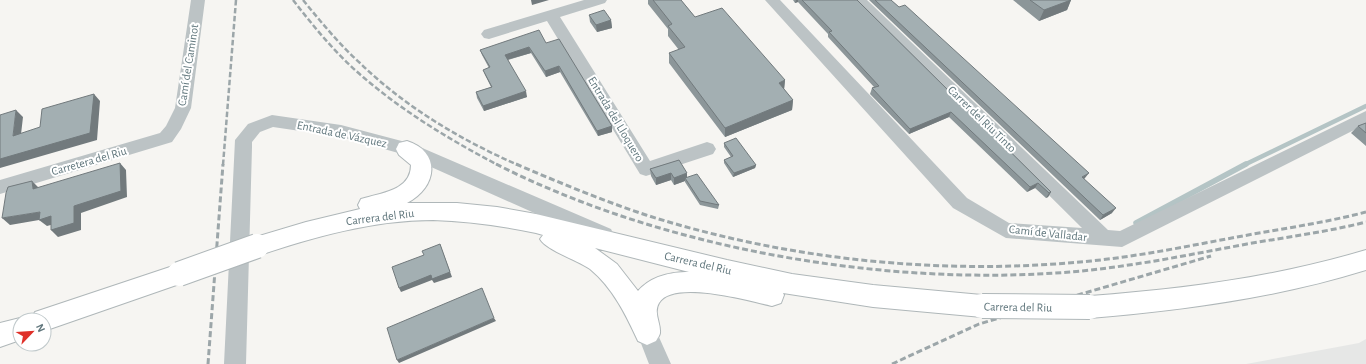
<svg xmlns="http://www.w3.org/2000/svg" width="1366" height="364" viewBox="0 0 1366 364" font-family="'Alegreya Sans',sans-serif">
  <rect width="100%" height="100%" fill="#f6f5f2"/>
  <!-- built -->
  <path fill="#e6e7e6" d="M1366 339V364H1246L1359 343Z"/>
  <g fill="none" stroke-linecap="round" stroke-linejoin="round">
    <!-- stream-far1 -->
    <path stroke="#b4c4c5" stroke-width="4.5" d="M1244 165 1366 106"/>
    <!-- stream -->
    <path stroke="#b4c4c5" stroke-width="5.5" d="M1136 223 1246 164"/>
    <!-- secondary casing -->
    <g stroke="#afb7b9" stroke-width="2">
      <path id="secondary" d="M407 141C442 152 437 188 407 203H457L497 207 536 214 727 260 792 274 873 285 982 295 991 298 994 306 991 314 982 317 873 307 783 293 784 295 781 303 772 306C750 301 673 279 659 303 653 313 661 323 660 333 660 335 657 339 656 341L647 345 638 341C626 315 613 288 590 269 577 260 546 250 540 239L543 235 536 233C502 226 468 221 433 220 373 220 314 237 257 256L249 253 245 246 249 239 306 222 360 209 358 205 361 199C380 193 411 191 411 165L399 155 396 149 399 143ZM595 248 689 272C670 272 651 276 638 291L617 264Z
        M1366 250V270C1276 298 1184 310 1090 318L1081 315 1078 307 1081 299 1090 296C1184 289 1276 277 1366 250Z
        M179 264 188 267 191 274 188 281 44 331V320H31L35 312Z
        M20 318 27 320H20V340L0 347V323Z"/>
    </g>
    <!-- street -->
    <path fill="#bcc3c5" fill-rule="evenodd" d="M191 0H205L191 108 181 129 172 142 0 194V180L160 133 166 126 175 108Z
      M584 0H607L605 3 560 17 650 161 707 142 713 144 716 149 713 154 646 176 640 174 547 21 489 39 484 38 481 34 484 30Z
      M765 0H780L967 198 1009 223 1082 228 852 0H867L1108 230 1120 231 1366 111V124L1122 247 1006 238 953 208Z
      M272 115 341 125 413 144 611 229 614 235 611 241 604 243 597 241 402 154 341 137 273 127 260 132 252 142V147L246 364H224L235 140 248 124Z
      M647 324 654 326 671 364H649L637 333 640 326Z"/>
    <!-- secondary -->
    <use href="#secondary" fill="#fff" fill-rule="evenodd"/>
    <!-- rail-far1 -->
    <path stroke="#9ca6a9" stroke-width="2.5" stroke-dasharray="5.5 2.5" stroke-linecap="butt" d="M293 0C314 27 336 54 363 77 404 112 450 140 498 165
      M303 0C321 22 339 44 360 63 405 107 461 140 518 165
      M223 165 236 0"/>
    <!-- rail -->
    <path stroke="#9ca6a9" stroke-width="3" stroke-dasharray="6 3" stroke-linecap="butt" d="M496 164C663 249 884 287 1070 272 1130 267 1188 255 1247 244 1287 237 1327 232 1366 222
      M516 164C558 182 601 200 646 215 787 260 943 276 1091 261 1140 256 1189 246 1237 237 1280 229 1324 223 1366 212
      M208 364 223 164
      M892 364 979 324 1211 256"/>
    <!-- secondary-bridge casing -->
    <g stroke="#afb7b9" stroke-width="26" stroke-linecap="butt">
      <path id="secondary-bridge" d="M179 274 257 246
        M982 306 1090 307"/>
    </g>
    <!-- secondary-bridge -->
    <use href="#secondary-bridge" stroke="#fff" stroke-width="24"/>
  </g>
  <!-- wall -->
  <path fill="#8c9699" d="M648 0H681L695 17 785 80 784 89 793 100 792 110 725 137 669 63V53L679 50 668 36V29L648 4Z
    M793 0H857L1051 192 1048 197 1046 198 1035 188 1027 192 949 117 909 134 870 94 872 88 874 87 828 37V34L798 2 795 3Z
    M869 0H891L1085 178 1084 179 1112 213 1100 220Z
    M1013 0H1071L1067 10 1039 21Z
    M589 15 611 20 612 28 597 32 590 22Z
    M546 43 612 126V132L598 136 560 72 546 77 531 53 508 60 527 97 484 111 477 98 476 92 491 87 485 75 483 70 489 68 482 55 480 50Z
    M1366 123V146L1351 133 1358 126Z
    M724 143 756 165 755 168 733 177 724 163V160L731 157 724 147Z
    M679 160 687 178 719 205 718 209 700 205 685 182V181L674 185 671 180 656 185 651 176 650 169Z"/>
  <!-- shaded-wall -->
  <path fill="#727a7d" d="M531 0H549L532 5Z
    M796 0H798V2L795 3Z
    M1071 0 1067 10 1039 21 1044 10Z
    M611 20 612 28 597 32 596 25Z
    M529 47 531 53 506 60 505 55Z
    M559 66 560 72 546 77 545 71Z
    M785 80 784 90 779 83Z
    M526 91 527 97 484 111 483 106Z
    M94 94 100 101 97 140 0 168V159Z
    M793 100 792 110 725 137V128Z
    M16 110 23 117 20 143 13 136Z
    M951 112 949 117 909 134 910 129Z
    M612 126V132L598 136 597 131Z
    M120 163 126 170 127 197 81 213V230L58 237 51 230 74 206Z
    M756 165 755 168 733 177 734 173Z
    M671 173V180L656 185V178Z
    M687 173V180L685 178V181L674 185V178Z
    M1089 173 1085 178 1078 182 1082 177Z
    M32 181 39 188 33 189Z
    M1038 183 1035 188 1027 192 1030 187Z
    M1051 192 1048 197 1046 198 1049 193Z
    M1116 208 1112 213 1100 220 1103 215Z
    M40 212 51 216 58 223 47 226 39 220 10 225 2 218Z
    M440 244 452 277 434 283 432 280 401 292 399 288Z
    M494 318 496 321 399 363 397 360Z"/>
  <!-- building -->
  <path fill="#a3afb2" stroke="#727a7d" d="M653 0H681L695 17 722 8 785 80 779 83 793 100 725 128 669 53 685 47 668 26 672 24Z
    M802 0H857L1051 192 1049 193 1038 183 1030 187 951 112 910 129 872 88 879 86 829 32 832 31Z
    M875 0H891L899 7 905 5 1089 173 1082 177 1116 208 1103 215Z
    M1030 0H1071L1044 10Z
    M604 10 611 20 596 25 589 15Z
    M539 30 546 43 559 39 612 126 597 131 559 66 545 71 529 47 505 55 526 91 483 106 476 92 492 87 483 70 490 67 480 50Z
    M94 94 90 133 0 159V115L16 110 13 136 40 127 42 109Z
    M1366 123V133L1358 126Z
    M736 138 756 165 734 173 724 160 733 156 724 143Z
    M679 160 687 173 674 178 671 173 656 178 650 169Z
    M120 163 121 191 74 206V223L51 230V216L39 220 40 212 2 218 6 193 8 187 32 181 33 189Z
    M697 174 719 205 700 201 685 178Z
    M440 244 450 272 432 279 431 275 399 288 392 267 424 255 422 251Z
    M482 288 494 318 397 360 387 328Z"/>
  <g text-anchor="middle" stroke-width="4" stroke-linejoin="round" paint-order="stroke">
    <!-- street labels -->
    <g font-size="12" fill="#61777d" stroke="#fff">
      <text transform="translate(188 65) rotate(-81)" y="4">Camí del Caminot</text>
      <text transform="translate(616 119) rotate(59)" y="4">Entrada del Lloquero</text>
      <text transform="translate(982 119) rotate(44)" y="4">Carrer del Riu Tinto</text>
      <text transform="translate(342 134) rotate(12)" y="4">Entrada de Vázquez</text>
      <text transform="translate(89 161) rotate(-16)" y="4">Carretera del Riu</text>
      <text transform="translate(380 217) rotate(-7)" y="4">Carrera del Riu</text>
      <text transform="translate(1048 233) rotate(6)" y="4">Camí de Valladar</text>
      <text transform="translate(698 263) rotate(13)" y="4">Carrera del Riu</text>
      <text transform="translate(1018 307) rotate(1)" y="4">Carrera del Riu</text>
    </g>
  </g>
  <!-- north arrow -->
  <g transform="translate(32 332) rotate(65)"><circle r="19" fill="#ffffff" stroke="#c0c9cb"/>
  <path d="M0-3L7 15L0 10L-7 15Z" fill="#df3029"/>
  <text y="-6" font-size="11" font-weight="bold" text-anchor="middle" fill="#61777d">N</text>
  </g>
</svg>
